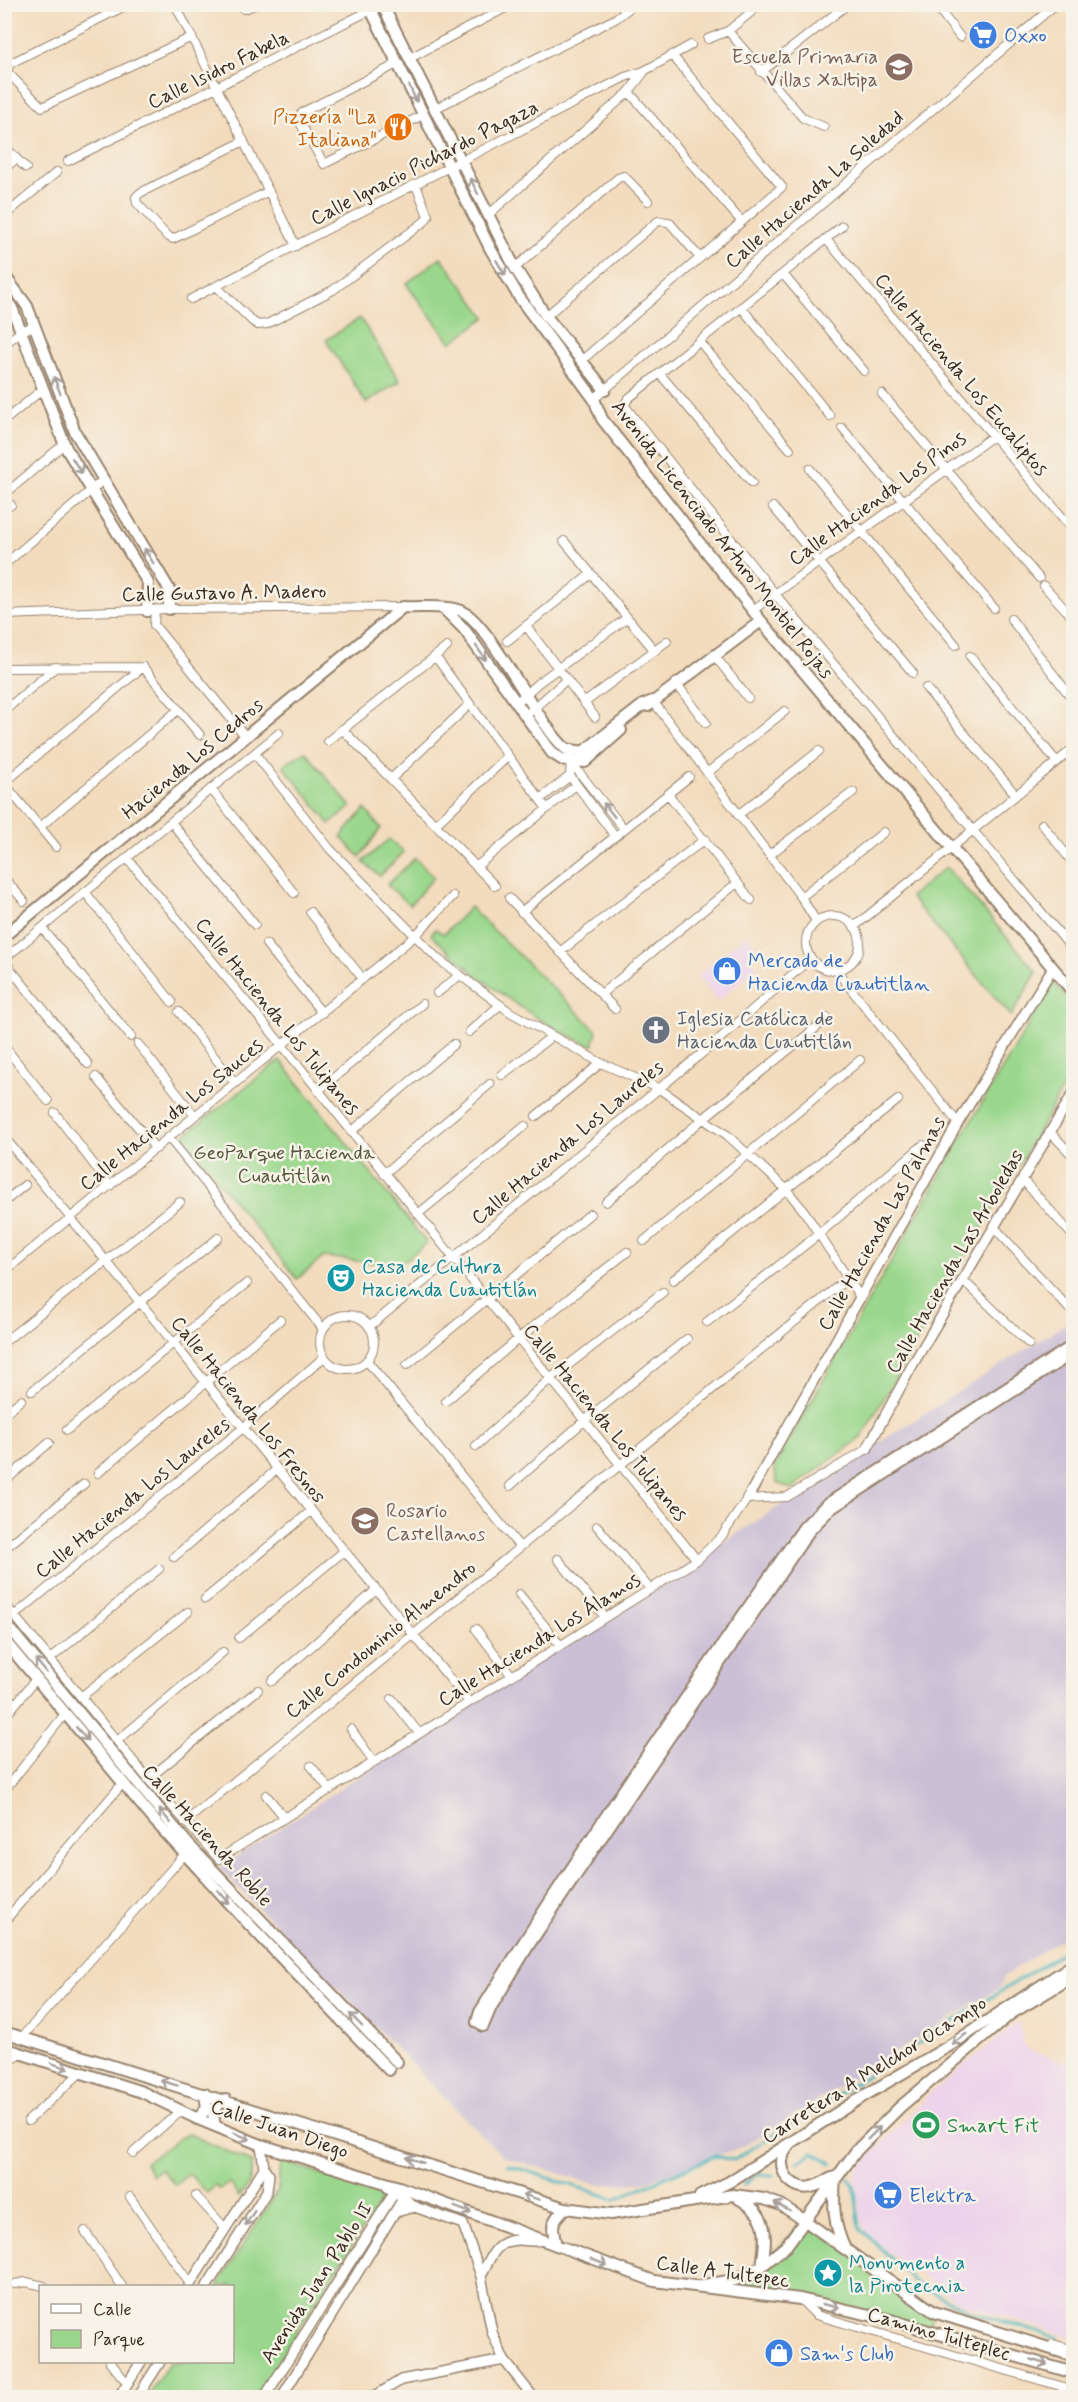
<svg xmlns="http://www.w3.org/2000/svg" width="1078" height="2402" viewBox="0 0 1078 2402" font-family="Mynerve,sans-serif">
  <rect width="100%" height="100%" fill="#f7f3e8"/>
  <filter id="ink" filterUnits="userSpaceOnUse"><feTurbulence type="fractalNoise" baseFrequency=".0167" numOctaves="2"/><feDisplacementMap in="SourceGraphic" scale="12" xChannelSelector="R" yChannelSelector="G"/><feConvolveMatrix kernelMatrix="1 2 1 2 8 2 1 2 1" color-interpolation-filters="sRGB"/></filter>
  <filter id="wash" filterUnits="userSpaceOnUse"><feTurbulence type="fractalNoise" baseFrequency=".008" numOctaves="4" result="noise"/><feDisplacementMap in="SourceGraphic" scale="24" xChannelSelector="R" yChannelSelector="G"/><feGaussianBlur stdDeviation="1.35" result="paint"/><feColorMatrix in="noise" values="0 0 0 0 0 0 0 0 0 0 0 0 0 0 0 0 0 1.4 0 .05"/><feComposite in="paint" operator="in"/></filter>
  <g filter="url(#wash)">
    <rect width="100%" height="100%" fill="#f3dcbd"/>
    <!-- built -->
    <path fill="#ecd1eb" d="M746 935 760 952 751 959 757 967 718 1001 697 976Z
      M1018 2022 1024 2046 1033 2052 1073 2064V2338L960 2303 886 2250 864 2229 861 2216 855 2177 858 2168 930 2093Z"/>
    <!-- industrial -->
    <path fill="#cbbfd5" d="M1073 1319V1931L1004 1976 1001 1987 744 2146 642 2183 599 2185 503 2157 219 1868 484 1695Z"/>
    <!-- green -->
    <path fill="#9ad78c" stroke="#6a8055" stroke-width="1.5" d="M441 257 486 317 451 343 406 284Z
      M360 318 400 381 366 403 326 340Z
      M305 751 351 807 330 824 283 766Z
      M365 809 381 828 360 857 341 837Z
      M389 839 404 852 380 876 363 862Z
      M415 858 434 877 410 905 387 885Z
      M946 867 1037 972 1011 1016 910 897Z
      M470 907 597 1031 593 1046C535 1023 476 978 431 935L435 929 444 934Z
      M1054 982 1073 1005V1071L861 1438 791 1489 777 1483 774 1467 964 1133Z
      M280 1060 427 1243 398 1266 324 1257 297 1279 182 1137Z
      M187 2133 253 2163 249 2185 239 2197 229 2183 220 2189 215 2186 207 2193 189 2174 175 2185 161 2169 152 2175 145 2163Z
      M280 2161 376 2191 382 2199 255 2397H147L170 2362H232V2286H217L278 2190Z
      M804 2221 934 2312 929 2331 779 2294 693 2287 759 2269Z"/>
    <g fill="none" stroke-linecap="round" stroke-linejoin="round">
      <!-- stream -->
      <path stroke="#45b4be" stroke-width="3" d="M797 2163 813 2152 831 2163
        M508 2165 615 2199 715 2156 734 2160 1074 1945
        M848 2177 854 2185 860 2228 916 2283 971 2312 1058 2338
        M744 2185 757 2175 773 2176"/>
    </g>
  </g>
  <g filter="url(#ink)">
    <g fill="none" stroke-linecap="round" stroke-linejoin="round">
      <!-- minor casing -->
      <g stroke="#97836e" stroke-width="10">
        <path id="minor" d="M129 4 13 62 7 67 8 73 42 107 192 37
          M175 4 296 246
          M241 4 244 9 257 4
          M935 4 960 37
          M1007 4 1009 7
          M4 5 6 4
          M728 31 803 118 824 127
          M708 39 728 31 761 4
          M410 58 513 4
          M399 63 303 112 299 116V121L324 164 423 115
          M761 72 848 4
          M629 92 741 221
          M436 108 615 19 628 9 625 4
          M244 141 140 193 136 197 137 203 167 236 173 239 269 191
          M8 150 26 168
          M68 161 383 4
          M4 169 16 159
          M488 215 629 92 644 72
          M4 216 57 172
          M842 226 629 398 624 405 775 594 1074 951
          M826 239 1074 531
          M515 268 618 178 624 176 648 201
          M783 274 864 371
          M216 286 252 321 258 325 267 324 333 290 424 222 428 216 416 185
          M191 299 625 77 644 71 691 45
          M741 307 830 416
          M546 316 658 221 669 222 700 258
          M699 341 790 449
          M4 345 21 331 35 326
          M581 361 782 187 672 55
          M660 374 752 483
          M882 394 1039 578
          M594 399 1056 4
          M4 421 43 389
          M842 428 994 608
          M810 469 956 645
          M4 495 64 444
          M4 498 11 505
          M773 507 913 673
          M564 541 655 651
          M4 565 103 480
          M1044 586 1074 619
          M155 610 154 625 246 737
          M753 610 993 436
          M4 615 169 609 402 607
          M1011 619 1074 701
          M526 626 595 717
          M507 641 591 574
          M714 655 748 698
          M435 656 547 809
          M970 656 1057 762
          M143 667 200 735
          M4 668 143 667
          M676 683 706 723
          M926 688 1016 795
          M653 701 801 897 816 921
          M516 703 538 683 627 618
          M584 703 667 641
          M4 711 56 667
          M525 716 566 680
          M342 729 495 886
          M328 741 447 647
          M255 754 330 849 438 959 510 1012 601 1063 658 1088 727 1135 786 1189 804 1211 860 1297
          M571 756 570 776 615 836
          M571 762 624 829
          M707 773 785 711
          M391 779 470 704
          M4 783 143 667
          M4 783 56 847
          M211 789 294 893
          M668 794 751 900
          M540 799 570 776
          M738 815 819 751
          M171 822 255 925
          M436 824 508 756
          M1042 824 1074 864
          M40 827 178 710
          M769 855 853 792
          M127 858 282 1045 697 1560
          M477 866 576 785
          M4 878 24 901
          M85 892 172 1002
          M801 897 884 832
          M509 898 615 1009
          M310 912 363 979
          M521 912 689 777
          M806 943a27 27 0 1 1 54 0a27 27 0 1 1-54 0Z
          M854 927 1074 748
          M42 928 131 1037
          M266 944 322 1013
          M560 952 705 839
          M4 959 279 733
          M4 961 88 1064
          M835 969 958 1123
          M437 993 460 975
          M601 994 737 883
          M179 1012 235 1083
          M469 1032 500 1005
          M138 1044 195 1116
          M4 1046 48 1101
          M502 1075 552 1036
          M96 1077 156 1149
          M318 1091 422 1004
          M55 1113 110 1186
          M536 1116 601 1063
          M351 1132 454 1044
          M1050 1132 1074 1157
          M4 1137 469 1702
          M169 1138 323 1329
          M384 1174 490 1084
          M1022 1179 1074 1237
          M4 1202 25 1185
          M606 1202 704 1118 828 1018
          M418 1214 525 1126
          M994 1227 1074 1314
          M644 1241 860 1060
          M4 1272 415 936 453 896
          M673 1280 898 1100
          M963 1280 1029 1344
          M320 1342a27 27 0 1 1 54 0a27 27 0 1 1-54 0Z
          M707 1322 819 1234 923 1145
          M369 1327 717 1041 811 958
          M4 1342 180 1202
          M367 1361 519 1546
          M407 1365 590 1214
          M32 1391 218 1238
          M446 1401 518 1339 627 1252
          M4 1414 21 1400
          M67 1430 247 1283
          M476 1446 550 1379 663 1292
          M98 1473 280 1320
          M4 1482 49 1443
          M510 1486 584 1421 687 1339
          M597 1526 650 1589
          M4 1549 84 1484
          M174 1557 276 1470
          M558 1559 605 1617
          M519 1594 560 1645
          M205 1599 311 1511
          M4 1603 148 1779 219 1859 697 1560 722 1536 747 1499 787 1497 867 1449
          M15 1615 243 1428 324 1357
          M476 1629 512 1676
          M239 1638 344 1551
          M50 1659 159 1569
          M272 1681 376 1590
          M81 1697 188 1612
          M392 1699 419 1733
          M4 1718 36 1679
          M351 1729 374 1762
          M117 1741 223 1652
          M311 1766 330 1790
          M148 1779 258 1690
          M4 1791 65 1714
          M266 1795 285 1818
          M185 1822 848 1278
          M4 1922 123 1783
          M22 2037 185 1854
          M4 2066 21 2053
          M28 2121 81 2072
          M133 2153 181 2110
          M196 2196 225 2228
          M130 2197 190 2284
          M85 2231 122 2286
          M15 2284 26 2282 44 2286
          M801 2300 816 2315 1074 2390
          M1053 2344 1074 2350
          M110 2362 123 2378"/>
      </g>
      <!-- tertiary casing -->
      <g stroke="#97836e" stroke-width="12">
        <path id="tertiary" d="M867 1449 913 1364 1074 1092
          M747 1499 958 1123 1052 969
          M396 2212 415 2207 463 2224 481 2276 492 2332 504 2360 534 2398
          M481 2276C490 2258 496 2239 520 2240 528 2241 534 2242 543 2240
          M189 2286 264 2168
          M207 2286 267 2191 269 2175 264 2168 261 2145
          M118 2398 141 2362
          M137 2398 160 2362
          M264 2398 398 2187
          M281 2398 407 2192
          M362 2398 375 2396 401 2380 504 2360"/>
      </g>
      <!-- secondary casing -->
      <g stroke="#97836e" stroke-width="14">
        <path id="secondary" d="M368 4 491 250 519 297 594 399 602 419 761 621 1074 993
          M382 4 515 268 546 316 605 390
          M4 275 27 306 75 432 169 589V609
          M4 297 12 308 66 448 148 583 147 611
          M443 608 464 629 552 753 563 760 585 762 621 730
          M648 706 761 621
          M4 936 403 607C420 608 441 605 459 610 487 617 538 726 566 749L583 752 643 705 653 701
          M1074 1345 826 1505 804 1527C693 1687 582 1847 480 2012L477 2022 483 2026 491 2007 530 1943 809 1531 830 1509 1074 1352
          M4 1622 188 1844 397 2062
          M4 1640 154 1820 244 1919 389 2070
          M4 2032 565 2208 611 2214 733 2195 764 2199 781 2205 804 2220 934 2312 1074 2356
          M4 2048 142 2092 198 2119 261 2145 399 2187 654 2281 800 2299 887 2319 1074 2373
          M198 2119 207 2108 205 2094
          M215 2125C211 2113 215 2105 226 2100
          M789 2146C776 2159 782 2182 801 2187 812 2190 823 2182 832 2178
          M835 2177C833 2204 833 2224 845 2249
          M388 2187 415 2207
          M700 2196 729 2182 862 2097 949 2046 1074 1964
          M738 2198C769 2215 767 2234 762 2266
          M556 2245C551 2225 551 2222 565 2208
          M703 2285 735 2280 762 2266 786 2246 857 2150 900 2107 1012 2013 1074 1976"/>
      </g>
      <!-- minor -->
      <use href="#minor" stroke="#fff" stroke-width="8"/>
      <!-- tertiary -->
      <use href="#tertiary" stroke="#fff" stroke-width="9"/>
      <!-- secondary -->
      <use href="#secondary" stroke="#fff" stroke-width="10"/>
    </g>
    <!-- one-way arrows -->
    <defs><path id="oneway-shaft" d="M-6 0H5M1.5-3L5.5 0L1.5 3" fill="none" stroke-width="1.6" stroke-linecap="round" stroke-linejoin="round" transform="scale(1.5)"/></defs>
    <g stroke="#a79f9a">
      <use href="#oneway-shaft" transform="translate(413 94) rotate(65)"/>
      <use href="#oneway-shaft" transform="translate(474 186) rotate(-117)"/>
      <use href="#oneway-shaft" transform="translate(501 268) rotate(59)"/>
      <use href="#oneway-shaft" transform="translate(57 385) rotate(-111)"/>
      <use href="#oneway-shaft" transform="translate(77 466) rotate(58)"/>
      <use href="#oneway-shaft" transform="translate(149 556) rotate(-121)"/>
      <use href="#oneway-shaft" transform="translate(481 653) rotate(55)"/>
      <use href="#oneway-shaft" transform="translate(609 810) rotate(-128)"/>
      <use href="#oneway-shaft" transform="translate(41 1666) rotate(-129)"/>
      <use href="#oneway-shaft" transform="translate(82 1734) rotate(50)"/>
      <use href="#oneway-shaft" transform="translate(165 1816) rotate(-130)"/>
      <use href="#oneway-shaft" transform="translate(224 1897) rotate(48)"/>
      <use href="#oneway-shaft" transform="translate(356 2020) rotate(-134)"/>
      <use href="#oneway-shaft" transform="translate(959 2039) rotate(145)"/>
      <use href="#oneway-shaft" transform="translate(60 2066) rotate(18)"/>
      <use href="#oneway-shaft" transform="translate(169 2083) rotate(-163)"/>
      <use href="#oneway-shaft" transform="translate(874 2133) rotate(-45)"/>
      <use href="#oneway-shaft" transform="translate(242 2136) rotate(23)"/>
      <use href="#oneway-shaft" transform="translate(415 2160) rotate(-162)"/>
      <use href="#oneway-shaft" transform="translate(531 2197) rotate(-162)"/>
      <use href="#oneway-shaft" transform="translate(782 2207) rotate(-153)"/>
      <use href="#oneway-shaft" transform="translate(463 2210) rotate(20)"/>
      <use href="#oneway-shaft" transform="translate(250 2218) rotate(122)"/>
      <use href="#oneway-shaft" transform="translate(599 2262) rotate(22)"/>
      <use href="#oneway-shaft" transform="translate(831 2306) rotate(13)"/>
      <use href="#oneway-shaft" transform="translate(1039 2362) rotate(16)"/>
    </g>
  </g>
  <!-- icons -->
  <defs>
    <g id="supermarket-disc" transform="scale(1.5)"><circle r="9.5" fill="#3f7fe0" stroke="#f7f3e8"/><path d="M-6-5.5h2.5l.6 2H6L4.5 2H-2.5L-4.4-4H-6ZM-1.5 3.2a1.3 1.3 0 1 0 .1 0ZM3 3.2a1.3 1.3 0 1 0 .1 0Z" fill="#fff"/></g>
    <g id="school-disc" transform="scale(1.5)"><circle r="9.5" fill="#8d6e63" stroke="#f7f3e8"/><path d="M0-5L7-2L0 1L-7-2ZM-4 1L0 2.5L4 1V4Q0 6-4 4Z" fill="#fff"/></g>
    <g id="restaurant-disc" transform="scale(1.5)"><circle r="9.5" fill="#e8710a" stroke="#f7f3e8"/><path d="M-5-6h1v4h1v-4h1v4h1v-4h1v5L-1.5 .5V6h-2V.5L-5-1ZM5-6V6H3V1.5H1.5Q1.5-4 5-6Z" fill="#fff"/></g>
    <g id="shop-disc" transform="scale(1.5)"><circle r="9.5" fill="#3f7fe0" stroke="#f7f3e8"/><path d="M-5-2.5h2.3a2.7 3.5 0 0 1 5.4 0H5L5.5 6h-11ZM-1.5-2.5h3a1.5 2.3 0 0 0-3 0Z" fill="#fff"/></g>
    <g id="church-disc" transform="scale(1.5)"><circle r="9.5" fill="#6b7280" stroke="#f7f3e8"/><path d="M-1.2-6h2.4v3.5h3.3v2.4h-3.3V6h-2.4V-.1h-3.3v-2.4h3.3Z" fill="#fff"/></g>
    <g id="theatre-disc" transform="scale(1.5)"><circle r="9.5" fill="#0f9aa8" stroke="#f7f3e8"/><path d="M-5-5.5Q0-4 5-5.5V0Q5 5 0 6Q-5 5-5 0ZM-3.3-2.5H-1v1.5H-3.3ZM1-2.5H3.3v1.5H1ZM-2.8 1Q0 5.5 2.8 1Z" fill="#fff"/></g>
    <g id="stadium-disc" transform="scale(1.5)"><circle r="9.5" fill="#2e9e5b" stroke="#f7f3e8"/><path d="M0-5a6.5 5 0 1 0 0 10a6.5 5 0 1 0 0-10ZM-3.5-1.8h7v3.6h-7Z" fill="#fff"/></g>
    <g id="sight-disc" transform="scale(1.5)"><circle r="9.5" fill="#0f9aa8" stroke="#f7f3e8"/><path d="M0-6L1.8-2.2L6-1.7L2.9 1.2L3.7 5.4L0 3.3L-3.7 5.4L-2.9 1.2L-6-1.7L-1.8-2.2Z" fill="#fff"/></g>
  </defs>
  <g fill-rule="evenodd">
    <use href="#supermarket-disc" x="983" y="35"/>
    <use href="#school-disc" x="899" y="67"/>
    <use href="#restaurant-disc" x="398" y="127"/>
    <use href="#shop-disc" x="727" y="971"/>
    <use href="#church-disc" x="656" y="1030"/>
    <use href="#theatre-disc" x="341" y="1278"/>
    <use href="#school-disc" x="365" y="1521"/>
    <use href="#stadium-disc" x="926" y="2125"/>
    <use href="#supermarket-disc" x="888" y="2195"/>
    <use href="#sight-disc" x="828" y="2273"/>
    <use href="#shop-disc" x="779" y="2353"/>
  </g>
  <g text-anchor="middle" stroke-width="5" stroke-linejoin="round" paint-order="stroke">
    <!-- shop labels -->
    <g font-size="20" fill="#366cbe" stroke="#f7f3e8" text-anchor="start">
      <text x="1004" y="42">Oxxo</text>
      <text x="748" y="967">Mercado de<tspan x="748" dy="23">Hacienda Cuautitlan</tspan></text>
      <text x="909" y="2202">Elektra</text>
      <text x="800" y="2360">Sam's Club</text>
    </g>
    <!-- education labels -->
    <g font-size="20" fill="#785e54" stroke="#f7f3e8" text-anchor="end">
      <text x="878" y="63">Escuela Primaria<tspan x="878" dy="23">Villas Xaltipa</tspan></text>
      <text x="386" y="1517" text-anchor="start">Rosario<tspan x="386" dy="23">Castellanos</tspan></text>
    </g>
    <!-- street labels -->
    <g font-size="20" fill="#3b2a1e" stroke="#f7f3e8">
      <text transform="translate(218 69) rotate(-26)" y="7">Calle Isidro Fabela</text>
      <text transform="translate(424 162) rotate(-27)" y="7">Calle Ignacio Pichardo Pagaza</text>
      <text transform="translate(814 189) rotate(-41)" y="7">Calle Hacienda La Soledad</text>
      <text transform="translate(962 374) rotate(50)" y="7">Calle Hacienda Los Eucaliptos</text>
      <text transform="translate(877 498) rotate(-36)" y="7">Calle Hacienda Los Pinos</text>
      <text transform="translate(723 539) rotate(52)" y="7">Avenida Licenciado Arturo Montiel Rojas</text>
      <text transform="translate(224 592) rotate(-1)" y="7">Calle Gustavo A. Madero</text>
      <text transform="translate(192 758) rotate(-40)" y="7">Hacienda Los Cedros</text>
      <text transform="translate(278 1016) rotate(51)" y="7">Calle Hacienda Los Tulipanes</text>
      <text transform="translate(171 1114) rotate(-39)" y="7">Calle Hacienda Los Sauces</text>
      <text transform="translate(567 1142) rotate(-40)" y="7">Calle Hacienda Los Laureles</text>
      <text transform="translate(881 1223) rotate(-61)" y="7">Calle Hacienda Las Palmas</text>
      <text transform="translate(954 1261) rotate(-60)" y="7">Calle Hacienda Las Arboledas</text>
      <text transform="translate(249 1409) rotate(51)" y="7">Calle Hacienda Los Fresnos</text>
      <text transform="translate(606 1422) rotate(51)" y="7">Calle Hacienda Los Tulipanes</text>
      <text transform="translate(132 1497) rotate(-39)" y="7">Calle Hacienda Los Laureles</text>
      <text transform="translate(380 1639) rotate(-39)" y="7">Calle Condominio Almendro</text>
      <text transform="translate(539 1639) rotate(-32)" y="7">Calle Hacienda Los Álamos</text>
      <text transform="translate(208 1835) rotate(48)" y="7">Calle Hacienda Roble</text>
      <text transform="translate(874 2069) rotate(-32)" y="7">Carretera A Melchor Ocampo</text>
      <text transform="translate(280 2128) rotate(19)" y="7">Calle Juan Diego</text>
      <text transform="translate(723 2271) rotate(8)" y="7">Calle A Tultepec</text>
      <text transform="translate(316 2282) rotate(-57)" y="7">Avenida Juan Pablo II</text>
      <text transform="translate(939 2333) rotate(16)" y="7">Camino Tulteplec</text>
    </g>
    <!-- food labels -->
    <g font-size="20" fill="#c56008" stroke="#f7f3e8" text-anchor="end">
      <text x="377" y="123">Pizzería "La<tspan x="377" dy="23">Italiana"</tspan></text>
    </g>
    <!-- worship labels -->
    <g font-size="20" fill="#5b616d" stroke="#f7f3e8" text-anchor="start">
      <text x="677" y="1025">Iglesia Católica de<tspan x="677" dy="23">Hacienda Cuautitlán</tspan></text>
    </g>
    <!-- park labels -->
    <g font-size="20" fill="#53553a" stroke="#f7f3e8">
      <text x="284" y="1159">GeoParque Hacienda<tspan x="284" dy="23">Cuautitlán</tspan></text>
    </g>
    <!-- culture labels -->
    <g font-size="20" fill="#0d838f" stroke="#f7f3e8" text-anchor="start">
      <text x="362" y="1273">Casa de Cultura<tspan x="362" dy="23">Hacienda Cuautitlán</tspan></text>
      <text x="849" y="2269">Monumento a<tspan x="849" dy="23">la Pirotecnia</tspan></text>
    </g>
    <!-- leisure labels -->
    <g font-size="20" fill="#27864d" stroke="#f7f3e8" text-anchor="start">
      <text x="947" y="2132">Smart Fit</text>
    </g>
  </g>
  <!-- margin -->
  <rect width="1078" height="2402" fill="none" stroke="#f7f3e8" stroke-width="24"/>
  <!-- legend -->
  <rect x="39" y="2285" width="195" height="78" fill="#f7f3e8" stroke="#aca397" stroke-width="1.5"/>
  <rect x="51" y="2304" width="30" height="9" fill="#ffffff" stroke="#aca397" stroke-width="1.5"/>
  <text x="93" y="2315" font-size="18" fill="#3b2a1e">Calle</text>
  <rect x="51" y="2330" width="30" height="18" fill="#9ad78c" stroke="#aca397" stroke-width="1.5"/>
  <text x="93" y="2345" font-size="18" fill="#3b2a1e">Parque</text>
</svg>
